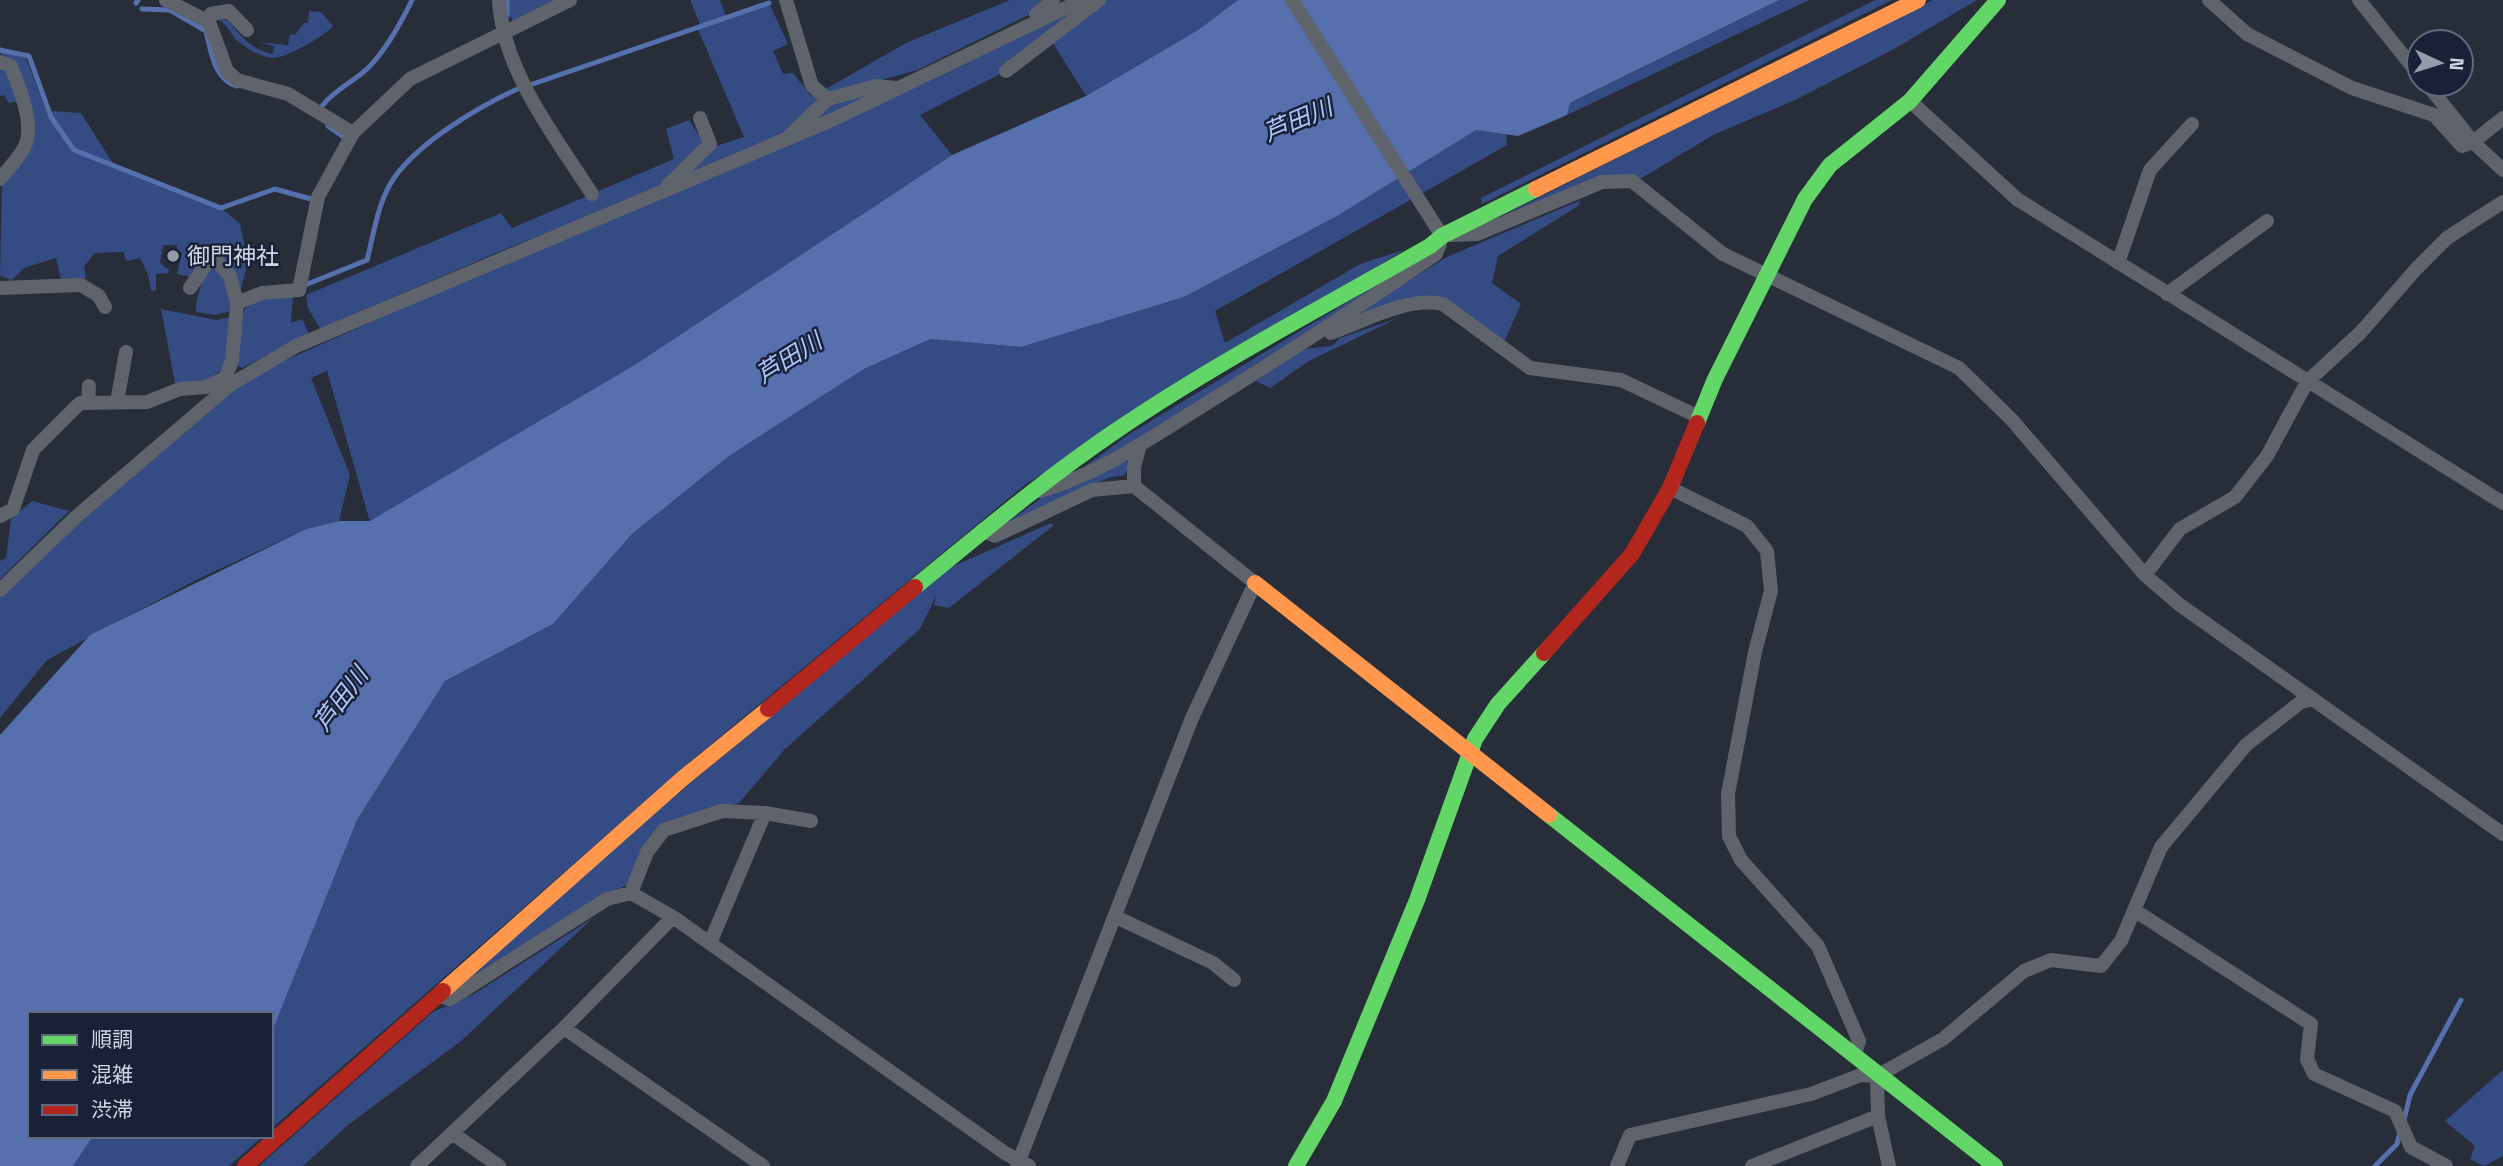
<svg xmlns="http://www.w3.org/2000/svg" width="2503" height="1166" viewBox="0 0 2503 1166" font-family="'Space Grotesk','Noto Sans JP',sans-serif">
  <rect width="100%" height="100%" fill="#282e39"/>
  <!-- green -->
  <path fill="#344b83" d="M509 0H557L512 22V17L508 19Z
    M690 0H720L726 16 700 24Z
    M1010 0H1059L917 70 831 94 824 90 906 43Z
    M1098 0H1238L1198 30 1086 96 1051 40 1006 71 920 115 952 155 636 364 370 522 327 371 311 378 350 475 339 521 306 529 194 581 47 660 0 718V591L230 385 748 154 503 250 320 329 308 308 306 295 501 213 512 228 674 159 666 129 689 120 702 140 700 151 744 137 697 27 769 3 788 44 773 51 783 74 793 73 810 95 828 99 898 88Z
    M1779 0H1809L1567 115 1569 104Z
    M1875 0H1892L1482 204 1481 198Z
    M1933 0H1977L1894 49 1795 100 1713 135 1642 178 1600 179 1494 220Z
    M309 11 321 12 333 26C325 36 287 57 275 58 262 58 249 50 239 42 230 35 228 23 216 19L228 20C240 36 252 50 273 54L274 46 258 42 288 45 290 34 295 35 304 23H308Z
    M0 52 26 58 48 116 52 111 81 113 114 165 220 207 240 224 248 262 239 296 222 256 207 250 191 277 177 274 182 252 177 251V245H163L160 263 169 270 168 273 156 274V290L151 291 148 274 140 258 126 261 124 252 95 253 84 266 86 278 61 279 56 258 24 268 12 280 0 276 2 186 12 171 33 123Z
    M0 65 10 70 20 101 9 103 4 95 0 96Z
    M1476 130 1506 134 1507 145 1215 311 1225 343 1360 264 1404 250 1026 484 698 755 271 1129V1031L357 820 445 681 553 624 632 534 729 456 864 369 932 339 1021 347 1184 297 1339 215Z
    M1581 200 1578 206 1498 256 1492 283 1521 304 1504 342 1449 300 1342 322 1447 257Z
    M1427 254 1139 440 1125 475 1108 478 1004 525 1131 433Z
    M212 260C225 268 233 297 230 311L215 315 196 312C195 298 205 272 212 260Z
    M293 295 291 323 302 319 309 334 242 368 236 365C240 309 232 302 293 295Z
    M161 309 216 320 233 317C228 366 228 380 176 388Z
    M1398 318 1309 361 1270 388 1256 381 1303 349 1332 346 1340 338Z
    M32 501 69 511 0 579V561L6 558 11 519Z
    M1051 523 1054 525 949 608 934 605 936 596 920 629 785 749 739 803 679 819 628 885 601 895 457 988 663 806 949 568Z
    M593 918 461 1041 348 1125 303 1166H259L433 1012 474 994Z
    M2503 1070V1156L2484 1166 2470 1159 2475 1146 2445 1121Z
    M93 1136H263L229 1166H73Z"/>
  <!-- water -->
  <path fill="#5670ae" d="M1238 0H1779L1570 103 1567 115 1518 136 1476 130 1339 215 1184 297 1021 347 931 339 864 369 729 456 632 534 553 624 445 681 357 820 273 1029 271 1014H30V1136H93L73 1166H0V735L90 635 306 529 339 521H370L636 364 952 155 1086 96 1198 30Z"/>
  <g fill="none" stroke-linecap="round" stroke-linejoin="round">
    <!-- stream -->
    <path stroke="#5670ae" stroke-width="5" d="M136 3 138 0
      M142 9 170 10 206 31C211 51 214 80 237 86
      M507 14V0
      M0 50 29 56 51 117 74 150 221 208 275 189 311 199
      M527 86 769 3
      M323 105C336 88 356 81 370 66 388 47 401 23 412 0
      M328 126 345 138
      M305 285 367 260C374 233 378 201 394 178 420 141 481 105 522 87
      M2404 1120 2410 1095 2461 1000
      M2375 1166 2397 1144 2400 1132"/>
    <!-- street -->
    <path stroke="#5e636c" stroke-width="14" d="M166 0 209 22 227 71 237 80 288 94 353 133
      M499 0C503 72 555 136 592 194
      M786 0 812 86 828 99
      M1292 0 1442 236
      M2209 0 2247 34 2352 88 2434 115 2462 146 2473 142 2503 118
      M2359 0 2419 75
      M1036 15 1053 0
      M209 22 211 14 229 11 247 30
      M0 62 11 66C19 87 36 126 24 148 18 159 8 169 0 179
      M1006 71 1099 0
      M2427 84 2473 142 2503 170
      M1910 101 2017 199 2503 503
      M790 135 828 99 876 86 896 88
      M668 185 710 144 700 118
      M1451 235 1477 234 1602 182 1632 181 1723 254 1959 368 2012 420 2145 575 2180 605 2503 834
      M2118 263 2150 170 2192 124
      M0 288 81 285 99 296 105 307
      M190 288 212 255 230 276 237 303
      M2167 294 2267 221
      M1329 329 1331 333C1364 321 1408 296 1443 304L1530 368 1621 380 1699 417
      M225 378 232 361 237 303 262 293 299 290 318 197 353 133 410 79 570 0
      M117 402 126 352
      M88 403 89 386
      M1134 486V467L1140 445
      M1670 488 1747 526 1767 551 1771 591 1755 652 1728 794 1729 836 1741 860 1818 946 1859 1041 1854 1056
      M1040 491C1100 474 1152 437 1204 405 1283 356 1360 306 1436 254L1440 244
      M0 516 13 509 33 450 80 403 147 402 180 389 206 387 225 378 229 384
      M982 530 995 536 1092 490 1134 486 1255 583 1192 718 1017 1166
      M2145 575 2180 529 2235 497 2267 456 2307 382 2361 332 2417 268 2447 238 2503 202
      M0 590 78 515 230 385 296 346 834 119 1082 0
      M631 893 647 852 664 830 722 811 765 813 811 821
      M2134 910 2311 1024 2307 1059 2314 1074 2395 1111 2411 1147 2446 1166
      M1116 917 1213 963 1234 980
      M710 943 765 813
      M439 996 450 999 607 899 631 893 673 917 1005 1153 1029 1166
      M564 1028 763 1166
      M1877 1076 1878 1116 1889 1166
      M452 1133 499 1166
      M417 1166 564 1028 673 917
      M1617 1166 1630 1135 1811 1094 1861 1075 1877 1076 1943 1039 2024 971 2051 960 2101 966 2121 941 2161 847 2246 745 2301 702 2312 699
      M1752 1166 1878 1116"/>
    <!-- fast -->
    <path stroke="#63d668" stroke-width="16" d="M1697 423 1715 379 1805 199 1830 165 1910 101 1998 0
      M915 587C981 533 1046 478 1117 430 1217 362 1325 306 1430 246L1442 236 1536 189
      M1549 815 1995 1166
      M1296 1166 1334 1101 1417 900 1475 739 1498 704 1544 653"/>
    <!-- slow -->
    <path stroke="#ff974d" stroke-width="16" d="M1536 189 1918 0
      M1255 583 1549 815
      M443 991 682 779 768 709"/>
    <!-- jam -->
    <path stroke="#b3261e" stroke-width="16" d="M1544 653 1632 554 1670 488 1697 423
      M768 709 915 587
      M245 1166 443 991"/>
  </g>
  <!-- markers -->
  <circle fill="#959ba9" stroke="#182136" stroke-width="2.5" cx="173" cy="256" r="7"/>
  <g text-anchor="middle" stroke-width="5" stroke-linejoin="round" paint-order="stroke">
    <!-- poi labels -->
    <g font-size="23" fill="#cfd6e5" stroke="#182136" text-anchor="start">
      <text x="187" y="264">御門神社</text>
    </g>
    <!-- water labels -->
    <g font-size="24" font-style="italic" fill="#adc6fe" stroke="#182136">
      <text transform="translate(1298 120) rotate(-23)" y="8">芦田川</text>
      <text transform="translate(789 358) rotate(-32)" y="8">芦田川</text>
      <text transform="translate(341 699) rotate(-53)" y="8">芦田川</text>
    </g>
  </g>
  <!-- legend -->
  <rect x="28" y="1012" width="245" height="126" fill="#182136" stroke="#61697c" stroke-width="2"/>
  <rect x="42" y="1035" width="35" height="10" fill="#63d668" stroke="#61697c" stroke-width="2"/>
  <text x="91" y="1047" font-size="21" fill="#cfd6e5">順調</text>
  <rect x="42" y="1070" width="35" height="10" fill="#ff974d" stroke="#61697c" stroke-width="2"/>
  <text x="91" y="1082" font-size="21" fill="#cfd6e5">混雑</text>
  <rect x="42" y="1105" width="35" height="10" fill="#b3261e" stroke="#61697c" stroke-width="2"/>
  <text x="91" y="1117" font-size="21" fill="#cfd6e5">渋滞</text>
  <!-- north arrow -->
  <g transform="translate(2440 63) rotate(94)"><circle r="33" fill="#182136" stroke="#61697c" stroke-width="2"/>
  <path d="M0-5L12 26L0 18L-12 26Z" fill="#959ba9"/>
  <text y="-10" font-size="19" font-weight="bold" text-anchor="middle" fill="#cfd6e5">N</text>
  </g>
</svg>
